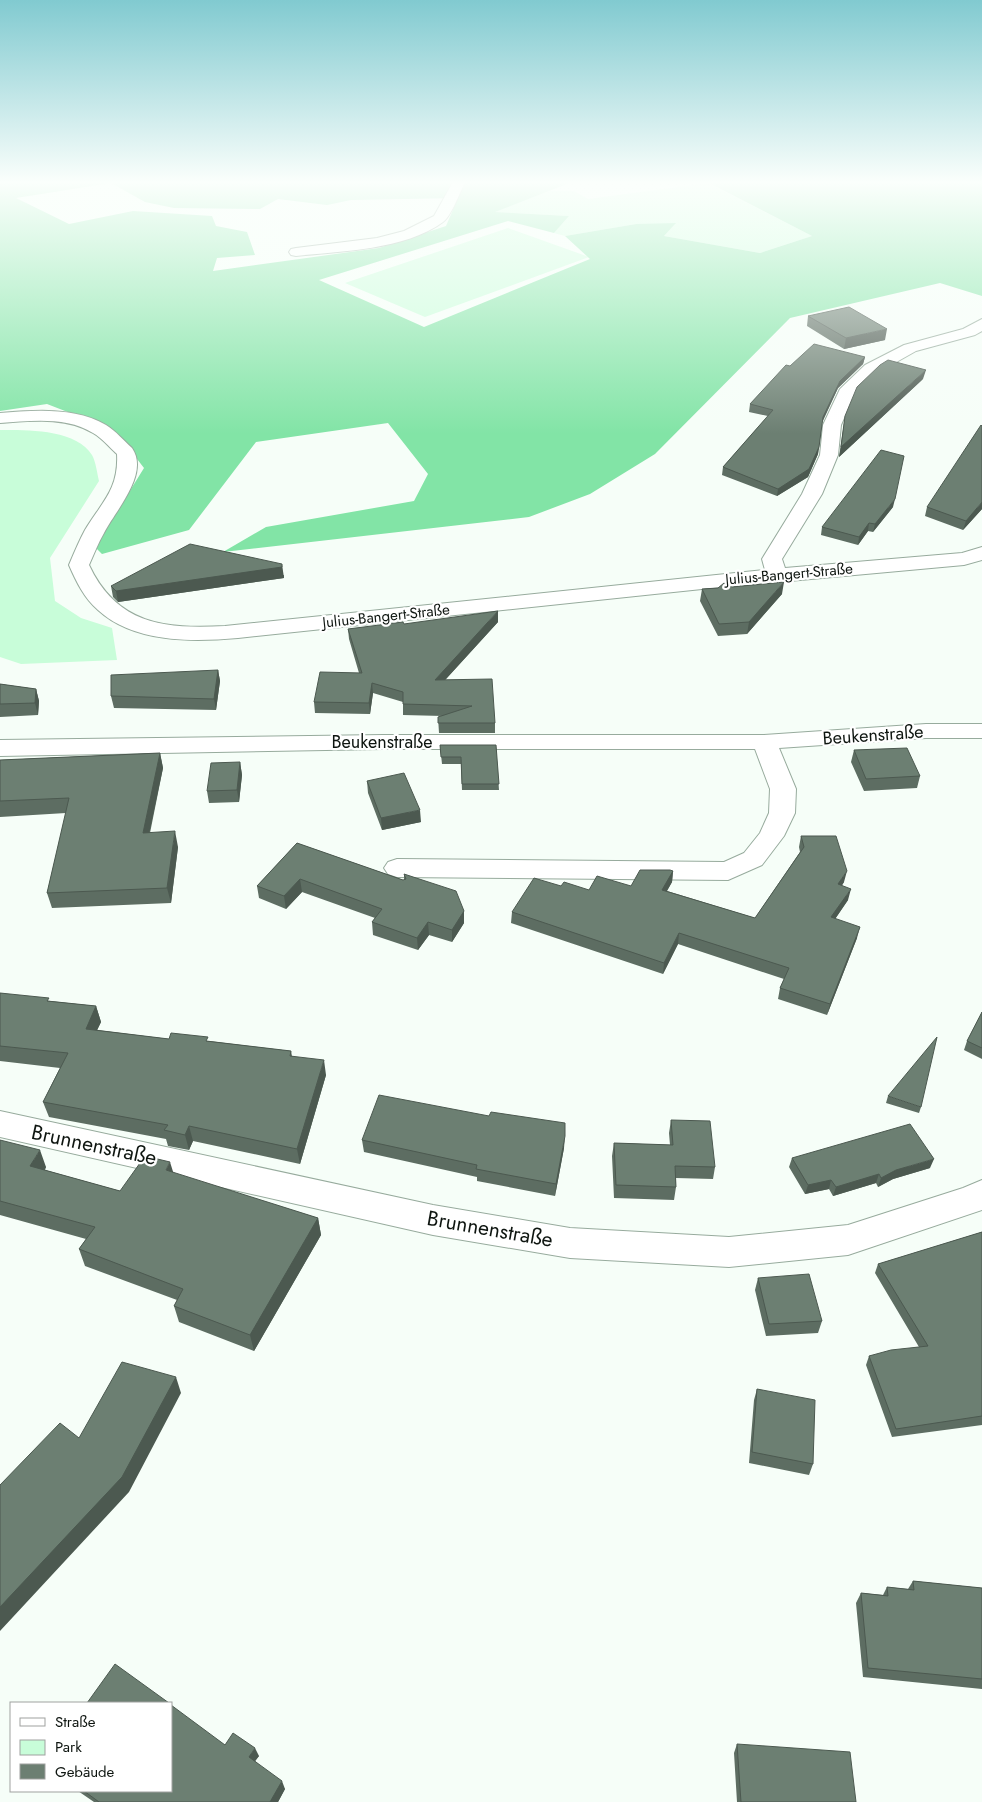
<svg xmlns="http://www.w3.org/2000/svg" width="982" height="1802" viewBox="0 0 982 1802" font-family="Jost,sans-serif">
  <rect width="100%" height="100%" fill="#f6fef8"/>
  <!-- green -->
  <path fill="#c8fdd9" d="M708 183 812 236 760 253 664 236 675 224H636L565 236 554 233 569 216 494 212 549 191H574L588 199Z
    M508 228 589 257 425 317 345 283Z
    M0 430C27 430 76 429 92 455 96 462 97 473 99 481L50 558 55 601 81 618 112 628 117 660 21 664 0 657Z"/>
  <!-- forest -->
  <path fill="#82e4a6" fill-rule="evenodd" d="M0 182H572L495 212 569 216 554 233 508 221 319 280 424 327 590 259 565 236 636 224 676 223 664 236 760 253 812 236 707 182H982V296L940 283 790 318 655 454 590 494 529 517 223 552 266 527 414 501 428 474 388 423 256 442 189 530 102 554 95 547 144 468 117 433 78 416 47 404 0 411ZM111 183 145 202 174 208 260 209 278 199 327 205 351 200 458 198 446 226 379 248 213 271 217 258 255 255 247 232 216 226 212 216 133 211 69 224 16 198Z"/>
  <g fill="none" stroke-linecap="round" stroke-linejoin="round">
    <!-- minor casing -->
    <g stroke="#97ab9d" stroke-width="2">
      <path id="minor" d="M453 182H465C460 192 451 217 443 222 405 250 341 251 296 256L291 255 289 252 291 249 296 248 377 238 404 231 434 216Z
        M982 319V331L975 335 916 351 877 373 854 395 841 425 838 455 822 494 782 559 785 568 962 553 982 547V560L964 565 702 589 238 638C192 642 134 643 98 610 84 598 76 581 69 565 74 553 79 541 85 530 102 502 119 489 117 454 109 447 102 438 93 433 66 416 30 421 0 423V413C34 410 76 407 106 425 116 431 124 441 132 448 150 474 115 511 104 533 98 543 94 554 89 565 117 625 165 629 225 626L765 570 762 559 802 494 820 455 823 425 840 389 865 365 904 345 963 329Z
        M926 724H982V738H926L779 748 796 789 795 813 784 836 762 865 728 880 397 877 388 874 384 868 388 862 397 859 724 862 744 853 760 833 769 813 770 789 755 749H383L0 756V740L383 735H764Z
        M0 1111 433 1205 570 1228 729 1237 848 1225 963 1188 982 1180V1210L848 1255 729 1267 570 1258 433 1235 0 1137Z"/>
    </g>
    <!-- minor -->
    <use href="#minor" fill="#fff" fill-rule="evenodd"/>
  </g>
  <!-- wall -->
  <path fill="#5d6d62" d="M808 316 885 340 844 349 807 326Z
    M865 357 863 364 838 388 822 423 818 454 808 477 777 496 722 475 723 467 768 416 749 412 750 404 790 366Z
    M923 379 839 457 845 416Z
    M893 507 873 532 868 531 858 545 821 535 822 527Z
    M927 507 982 509 963 530 925 516Z
    M284 575V578L118 602 113 597 111 586Z
    M732 587 782 594 747 634 718 636 700 601 702 589Z
    M498 622 445 680 495 723V733H439L438 717 443 716 403 715V702L373 693 370 714 315 713 314 702 359 673 349 639 348 629 404 624Z
    M218 670 220 681 216 710 114 708 111 696Z
    M0 684 36 689 39 701 38 715 0 717Z
    M440 745H496L499 790H462L461 764H442Z
    M854 750 920 776 917 788 864 791 851 762Z
    M160 753 163 768 150 833 178 847 171 903 52 908 47 893 66 813 0 817V760Z
    M240 762 242 775 239 802 209 803 207 791Z
    M367 781 421 822 382 830 368 793Z
    M801 836 844 882 842 885 848 900 835 919 857 938 827 1015 778 999 780 988 784 979 678 944 663 974 511 923 512 912 561 886 589 890 631 886 673 871 672 882 667 891 755 918 800 852 799 847Z
    M297 843 403 880H404V874L464 911V923L452 942 429 935 418 950 373 935 372 922 375 918 302 892 286 909 259 898 257 886Z
    M0 993 50 1001 96 1006 101 1022 97 1030 169 1039 209 1041 291 1051 292 1056 326 1075 300 1164 193 1141 189 1150 168 1146 166 1139 49 1117 43 1102 60 1068 0 1061Z
    M982 1012V1059L964 1050 967 1041Z
    M888 1096 921 1107 919 1113 886 1103Z
    M671 1120 715 1167 713 1179 676 1178V1187L674 1200 614 1198 612 1156 614 1143 670 1145 669 1133Z
    M0 1140 46 1167 45 1170 120 1191 173 1173 318 1218 321 1235 254 1351 179 1322 174 1306 177 1300 85 1266 79 1249 86 1239 0 1215Z
    M362 1140 564 1148 555 1196 477 1181V1177L364 1152Z
    M792 1158 930 1168 893 1179 878 1187 876 1183 833 1196 829 1189 805 1194 789 1167Z
    M982 1232V1425L892 1437 866 1365 869 1356 919 1347 875 1273 878 1264Z
    M758 1278 822 1321 818 1333 766 1336 755 1290Z
    M757 1389 813 1464 809 1475 749 1463 754 1400Z
    M913 1581 982 1588V1689L863 1677 856 1603 861 1593 883 1595 887 1587 908 1589Z
    M737 1744 856 1802H737L734 1753Z
    M225 1745 259 1756 255 1761 285 1789 278 1802H94L78 1791H171Z"/>
  <!-- shaded-wall -->
  <path fill="#4c5950" d="M887 329 885 340 844 349 846 338Z
    M865 357 863 364 838 388 821 424 823 417 840 381Z
    M926 370 923 379 839 457 841 447Z
    M819 447 818 454 808 477 777 496 778 489Z
    M895 499 893 507 873 532 875 524Z
    M982 502V509L963 530 966 521Z
    M869 523 868 531 858 545 859 537Z
    M282 564 284 578 118 602 116 591Z
    M784 582 782 594 747 634 749 622Z
    M498 611V622L436 690 435 680Z
    M218 670 220 681 216 710 214 699Z
    M372 683 373 693 370 714 369 703Z
    M36 689 39 701 38 715 35 703Z
    M160 753 163 768 146 848 143 833Z
    M240 762 242 775 239 802 237 790Z
    M420 810 421 822 382 830 381 818Z
    M175 831 178 847 171 903 167 888Z
    M673 871 672 882 661 901 662 890Z
    M847 871 844 882 836 895 838 884Z
    M300 879 302 892 286 909 284 896Z
    M851 889 848 900 829 928 831 917Z
    M464 911V923L452 942V930Z
    M428 922 429 935 418 950 417 938Z
    M860 927 857 938 827 1015 830 1004Z
    M679 933 678 944 663 974 664 963Z
    M96 1006 101 1022 90 1045 86 1029Z
    M324 1060 326 1075 300 1164 297 1149Z
    M189 1126 193 1141 189 1150 185 1135Z
    M565 1136 564 1148 555 1196 556 1184Z
    M40 1150 46 1167 36 1183 30 1166Z
    M934 1159 930 1168 893 1179 878 1187 881 1178 896 1170Z
    M170 1162 175 1178 166 1170Z
    M879 1174 876 1183 833 1196 836 1187Z
    M831 1180 829 1189 805 1194 808 1185Z
    M318 1218 321 1235 254 1351 250 1335Z
    M176 1377 181 1393 129 1492 0 1631V1607Z
    M255 1748 259 1756 252 1765 249 1757Z
    M282 1781 285 1789 278 1802H270Z"/>
  <!-- building -->
  <path fill="#6c7f72" stroke="#4c5950" d="M849 307 887 329 846 338 808 316Z
    M814 344 865 357 840 381 823 417 819 447 809 469 778 489 723 467 773 410 750 404 786 365 790 366Z
    M888 360 926 370 841 447 845 416 857 387 880 365Z
    M981 425 982 426V502L966 521 927 507Z
    M881 450 904 456 895 499 875 524 869 523 859 537 822 527Z
    M190 544 282 564V567L116 591 111 586Z
    M784 582 749 622 719 624 702 589 718 588 724 583 732 587Z
    M498 611 435 680 492 679 495 723H438V717L472 706 403 704V692L372 683 369 703 314 702 320 672 362 673 348 629 403 622 404 624Z
    M218 670 214 699 111 696V675Z
    M0 684 36 689 35 703 0 704Z
    M440 745H496L499 784H462L461 757H441Z
    M907 748 920 776 866 779 854 750Z
    M160 753 143 833 175 831 167 888 47 893 69 798 0 801V760Z
    M240 762 237 790 207 791 211 763Z
    M404 773 420 810 381 818 367 781Z
    M801 836H836L847 871 838 884 851 889 831 917 860 927 830 1004 780 988 789 968 679 933 664 963 512 912 534 878 561 886 564 882 589 890 597 876 631 886 640 870H670L673 871 662 890 755 918 804 847Z
    M297 843 403 880 406 879 404 874 456 891 464 911 452 930 428 922 417 938 372 922 382 909 300 879 284 896 257 886Z
    M0 993 49 998 47 1001 96 1006 86 1029 169 1039 171 1033 208 1037 206 1041 291 1051 290 1056 324 1060 297 1149 189 1126 185 1135 164 1130 168 1125 43 1102 68 1053 0 1046Z
    M982 1012V1048L967 1041Z
    M937 1037 921 1107 888 1096Z
    M379 1095 489 1116 491 1112 565 1123V1136L556 1184 476 1169 477 1165 362 1140Z
    M671 1120 710 1121 715 1167 675 1166 676 1187 616 1185 614 1143 673 1145Z
    M910 1124 934 1159 896 1170 881 1178 879 1174 836 1187 831 1180 808 1185 792 1158Z
    M0 1140 40 1150 30 1166 120 1191 145 1156 170 1162 166 1170 318 1218 250 1335 174 1306 183 1289 79 1249 95 1227 0 1201Z
    M982 1232V1416L896 1429 869 1356 891 1350 928 1346 878 1264Z
    M809 1274 822 1321 769 1324 758 1278Z
    M122 1362 176 1377 122 1477 0 1607V1485L60 1423 79 1438Z
    M757 1389 815 1400 813 1464 752 1452Z
    M913 1581 982 1588V1679L868 1668 861 1593 888 1596 887 1587 914 1590Z
    M115 1664 169 1703H87Z
    M171 1705 225 1745 233 1733 255 1748 249 1757 282 1781 270 1802H99L84 1791H171Z
    M737 1744 850 1752 856 1802H741Z"/>
  <!-- sky -->
  <linearGradient id="sky" x2="0" y2="1"><stop stop-color="#81cad0"/><stop offset="0.42" stop-color="#fbfffc"/><stop offset="1" stop-color="#fbfffc" stop-opacity="0"/></linearGradient>
  <rect width="982" height="434" fill="url(#sky)"/>
  <g text-anchor="middle" stroke-width="4.5" stroke-linejoin="round" paint-order="stroke">
    <!-- far-street labels -->
    <g font-size="15" fill="#0e1510" stroke="#fff">
      <text transform="translate(789 574) rotate(-5)" y="5">Julius-Bangert-Straße</text>
      <text transform="translate(386 616) rotate(-6)" y="5">Julius-Bangert-Straße</text>
    </g>
    <!-- street labels -->
    <g font-size="18" fill="#0e1510" stroke="#fff">
      <text transform="translate(873 735) rotate(-4)" y="6">Beukenstraße</text>
      <text x="382" y="748">Beukenstraße</text>
    </g>
    <!-- near-street labels -->
    <g font-size="21" fill="#0e1510" stroke="#fff">
      <text transform="translate(94 1145) rotate(12)" y="7">Brunnenstraße</text>
      <text transform="translate(490 1229) rotate(10)" y="7">Brunnenstraße</text>
    </g>
  </g>
  <!-- legend -->
  <rect x="10" y="1702" width="162" height="90" fill="#ffffff" stroke="#9fa19f"/>
  <rect x="20" y="1718" width="25" height="8" fill="#ffffff" stroke="#9fa19f"/>
  <text x="55" y="1727" font-size="15" fill="#0e1510">Straße</text>
  <rect x="20" y="1740" width="25" height="15" fill="#c8fdd9" stroke="#9fa19f"/>
  <text x="55" y="1752" font-size="15" fill="#0e1510">Park</text>
  <rect x="20" y="1764" width="25" height="15" fill="#6c7f72" stroke="#9fa19f"/>
  <text x="55" y="1777" font-size="15" fill="#0e1510">Gebäude</text>
</svg>
